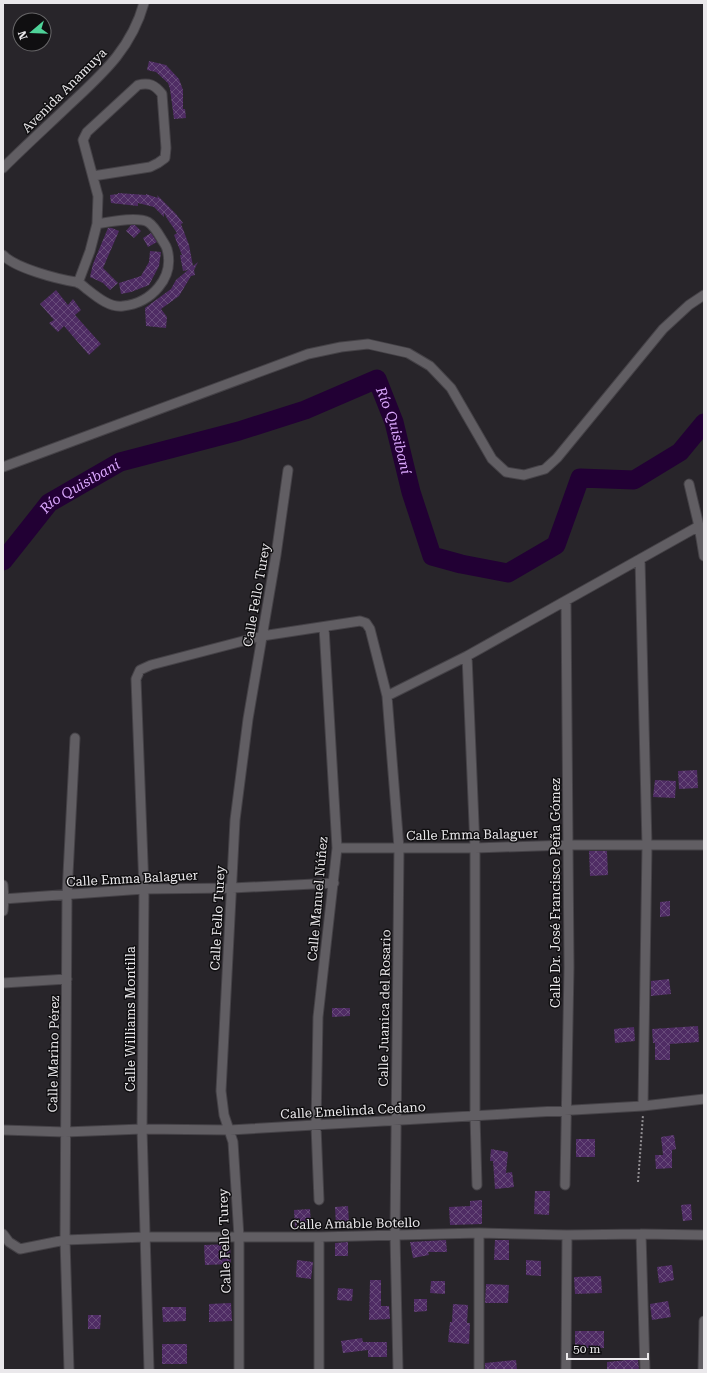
<svg xmlns="http://www.w3.org/2000/svg" width="707" height="1373" viewBox="0 0 707 1373" font-family="'Roboto Serif',serif">
  <defs>
    <pattern id="building-cross-hatch" width="8" height="8" patternUnits="userSpaceOnUse"><rect width="8" height="8" fill="#4f2c64"/><path d="M0 0l8 8M0 8l8-8" fill="none" stroke="#684b7a"/></pattern>
  </defs>
  <rect width="100%" height="100%" fill="#28252a"/>
  <g fill="none" stroke-linecap="round" stroke-linejoin="round">
    <!-- river -->
    <path stroke="#220034" stroke-width="19" id="s1" d="M3 561 49 503 120 462 239 431 305 410 377 379 394 422 411 492 432 556 461 564 508 573 556 545 580 478 634 480 680 452 704 423"/>
  </g>
  <!-- building -->
  <path fill="url(#building-cross-hatch)" d="M149 61 166 65 179 79 183 90V109H185L186 118 174 119 170 89 168 83 156 72 147 70Z
    M118 193 146 195V194L158 198 157 195 176 214 183 223 181 224 189 245 193 266 198 262 194 270 195 275 191 276 179 296 161 309 167 317 166 328 146 326 145 308 171 289 176 280 188 270 183 271 180 255H182L174 235 177 233 168 220 164 213V217L154 207 138 203V206L111 203 110 195 118 194Z
    M131 225H135L141 231 134 238 126 231Z
    M108 228H112L119 231 103 268 118 283 110 290 103 283 90 277 93 264Z
    M151 233 157 242 148 247 143 238Z
    M150 251 161 252 159 266 149 285 131 292 121 294 119 283 141 276 149 262Z
    M56 290 68 305 73 299 81 310 75 315 101 344 89 355 64 326 58 332 49 323 54 320 40 304Z
    M697 770 698 788 679 789 678 771Z
    M655 780 676 781 675 798 653 797Z
    M589 851H607L608 875 590 876Z
    M670 901V916L660 917V902Z
    M669 979 671 994 651 996V981Z
    M332 1008H350V1016L332 1017Z
    M698 1026 699 1042 670 1044V1060H655V1043H653L652 1029Z
    M634 1027 635 1041 615 1043 614 1029Z
    M674 1135 676 1149 672 1150V1168L656 1169 655 1155H663L661 1137Z
    M576 1139H595V1157H576Z
    M491 1149 508 1152 506 1173 512 1172 514 1187 495 1189 493 1161H490Z
    M535 1191H550L549 1215 534 1214Z
    M482 1200V1224L450 1225 449 1207 470 1206V1201Z
    M691 1204 692 1220 683 1221 681 1205Z
    M348 1206 349 1224 336 1225 335 1207Z
    M310 1209 311 1226 295 1227 294 1210Z
    M446 1240 447 1252H428L429 1255 413 1258 410 1242Z
    M495 1240H509V1260H494Z
    M348 1242V1256H335V1243Z
    M230 1244 231 1264 205 1265 204 1245Z
    M297 1260 313 1262 311 1279 296 1277Z
    M526 1260 541 1261V1276L526 1275Z
    M672 1265 674 1280 659 1283 657 1267Z
    M601 1276 602 1293 575 1294 574 1277Z
    M370 1280H381V1306H389L390 1319 369 1320Z
    M431 1281H445V1294L430 1293Z
    M486 1284 509 1285 508 1303H485Z
    M338 1288 353 1289 352 1301 337 1300Z
    M414 1299H427V1311L414 1312Z
    M668 1301 671 1317 652 1320 650 1304Z
    M231 1303 232 1321 209 1322V1304Z
    M453 1304 468 1305 467 1323H470L469 1344 448 1342 450 1322H452Z
    M162 1307H186V1321L163 1322Z
    M88 1315H101L100 1329H88Z
    M575 1331H604V1348H575Z
    M362 1338 363 1342H387V1357H368V1350L343 1353 341 1341Z
    M162 1344H187V1364H162Z
    M638 1359 639 1370H607V1362Z
    M516 1360 517 1370H485V1363Z"/>
  <g fill="none" stroke-linecap="round" stroke-linejoin="round">
    <!-- minor casing -->
    <g stroke="#454247" stroke-width="11">
      <path id="minor" d="M3 168C24 147 46 127 67 107 101 75 131 50 144 3
        M3 255C15 268 57 279 76 282 81 283 84 287 88 290 98 298 111 308 123 306 151 303 175 278 167 249 166 245 163 242 161 238 158 233 153 225 148 222 137 216 109 222 97 224
        M78 283 90 251 97 224 98 196 83 140 87 132 138 85C149 82 155 85 162 94L166 148 165 158 158 163 150 167 93 176
        M3 467 308 354 341 347 368 344 408 353 430 366 451 388 492 459 506 472 524 475 545 469 557 458 663 329 689 305 704 295
        M689 484 699 526 704 556
        M640 559 647 846 643 1106
        M467 656 475 848V1116L477 1185
        M387 696 467 656 699 526
        M337 848H475L568 845H704
        M3 885 4 899 3 911
        M3 899 144 889 232 888 334 883
        M3 983 67 979
        M3 1130 65 1132 142 1129 230 1130 643 1106 704 1099
        M565 1185 569 967 566 601
        M319 1200 316 1126 318 1017 337 848 324 627
        M479 1233V1370
        M3 1234 9 1242 20 1249 65 1240 145 1237H319L479 1233 567 1235 641 1234 704 1235
        M641 1234 645 1370
        M69 1370 65 1240 67 894 75 738
        M149 1370 142 1129 144 889 136 679 140 670 151 665 262 636 360 621 366 623 370 629 387 696 399 848 395 1235 398 1370
        M239 1370V1237L233 1142 224 1115 221 1091 235 820 248 719 276 555 288 470
        M319 1370V1237
        M566 1370 567 1235
        M703 1370 704 1321"/>
    </g>
    <!-- path -->
    <path stroke="#918e92" stroke-width="2" stroke-dasharray="2 2" stroke-linecap="butt" d="M638 1182 643 1115"/>
    <!-- minor -->
    <use href="#minor" stroke="#615e63" stroke-width="9"/>
  </g>
  <g text-anchor="middle" stroke-width="3" stroke-linejoin="round" paint-order="stroke">
    <!-- street labels -->
    <g font-size="13" fill="#eae8eb" stroke="#100f11">
      <text transform="translate(64 90) rotate(-45)" y="5">Avenida Anamuya</text>
      <text transform="translate(256 595) rotate(-80)" y="5">Calle Fello Turey</text>
      <text transform="translate(472 834) rotate(-1)" y="5">Calle Emma Balaguer</text>
      <text transform="translate(132 878) rotate(-3)" y="5">Calle Emma Balaguer</text>
      <text transform="translate(555 893) rotate(-90)" y="5">Calle Dr. José Francisco Peña Gómez</text>
      <text transform="translate(317 899) rotate(-85)" y="5">Calle Manuel Núñez</text>
      <text transform="translate(217 918) rotate(-87)" y="5">Calle Fello Turey</text>
      <text transform="translate(384 1008) rotate(-89)" y="5">Calle Juanica del Rosario</text>
      <text transform="translate(130 1019) rotate(-90)" y="5">Calle Williams Montilla</text>
      <text transform="translate(53 1054) rotate(-89)" y="5">Calle Marino Pérez</text>
      <text transform="translate(353 1110) rotate(-3)" y="5">Calle Emelinda Cedano</text>
      <text transform="translate(355 1223) rotate(-1)" y="5">Calle Amable Botello</text>
      <text transform="translate(224 1241) rotate(-92)" y="5">Calle Fello Turey</text>
    </g>
    <!-- water labels -->
    <g font-size="14" font-style="italic" fill="#dba7fe" stroke="#100f11">
      <text dy="5" stroke="none"><textPath href="#s1" startOffset="481">Río Quisibaní</textPath></text>
      <text dy="5" stroke="none"><textPath href="#s1" startOffset="109">Río Quisibaní</textPath></text>
    </g>
  </g>
  <!-- border -->
  <rect width="707" height="1373" fill="none" stroke="#eae8eb" stroke-width="8"/>
  <!-- north arrow -->
  <g transform="translate(32 32) rotate(251)"><circle r="19" fill="#100f11" stroke="#676668"/>
  <path d="M0-3L7 15L0 10L-7 15Z" fill="#4fd399"/>
  <text y="-6" font-size="11" font-weight="bold" text-anchor="middle" fill="#eae8eb">N</text>
  </g>
  <!-- scale -->
  <path d="M567 1353v6h81v-6" fill="none" stroke="#eae8eb" stroke-width="2"/>
  <text x="573" y="1353" font-size="12" fill="#eae8eb" stroke="#100f11" stroke-width="3" paint-order="stroke">50 m</text>
</svg>
